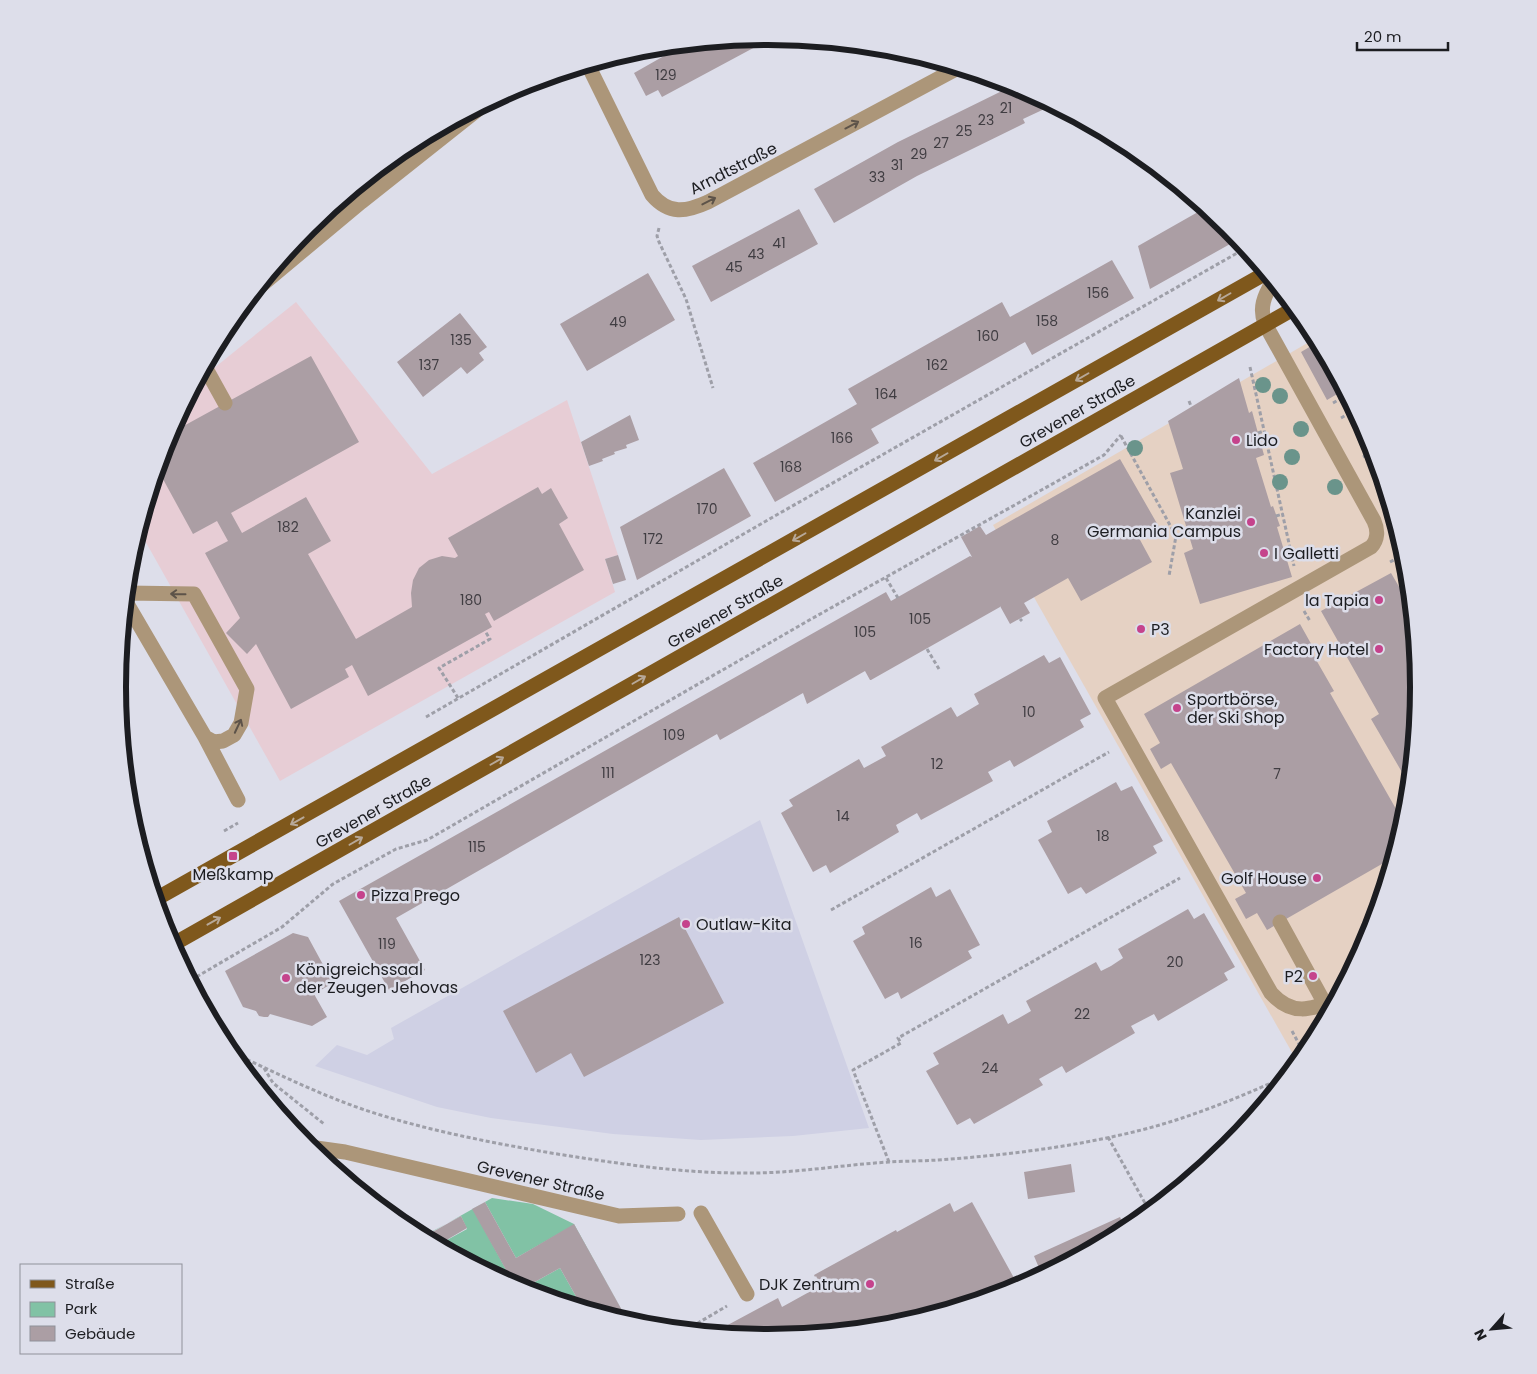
<svg xmlns="http://www.w3.org/2000/svg" width="1537" height="1374" viewBox="0 0 1537 1374" font-family="Poppins,sans-serif">
  <rect width="100%" height="100%" fill="#dddeea"/>
  <!-- commercial -->
  <path fill="#e5d1c3" d="M1316 338 1370 438 1407 560 1419 687 1407 814 1370 936 1309 1049 1298 1063 993 525Z"/>
  <!-- built -->
  <path fill="#cfd0e4" d="M760 820 869 1128 793 1136 701 1140 613 1134 491 1118 437 1107 315 1066 337 1045 367 1055 394 1039 391 1028Z"/>
  <!-- medical -->
  <path fill="#e7cdd5" d="M296 302 432 474 567 400 618 555 605 559 615 592 280 781 139 530 167 438 198 381Z"/>
  <!-- green -->
  <path fill="#81c2a5" d="M492 1198 533 1204 574 1224 628 1321 574 1225 516 1258 485 1202 473 1209 515 1286 470 1262 465 1253 459 1256 438 1245 467 1229 461 1216 429 1233 434 1243 423 1237Z
    M560 1268 582 1307 522 1289Z"/>
  <!-- building -->
  <path fill="#ab9ea4" d="M768 36 774 37 662 97 658 90 646 96 634 73 685 44Z
    M1006 83 1018 86 1053 105 1023 119 1025 123 917 176 834 223 814 189 898 142 1008 88Z
    M1205 208 1229 227 1239 239 1150 289 1138 246Z
    M799 209 818 244 711 302 692 266Z
    M1112 260 1134 298 1032 355 1025 342 871 429 879 443 775 502 753 463 857 404 848 389 1002 302 1010 317Z
    M648 273 675 320 587 371 560 324Z
    M460 313 487 347 479 353 484 360 467 374 461 367 423 397 397 362Z
    M1318 342 1344 390 1327 400 1301 352Z
    M311 356 359 442 231 513 242 533 306 497 331 541 308 554 356 639 412 607 411 593 413 580 419 568 429 560 442 556 455 558 458 556 448 538 538 487 542 494 551 488 568 518 559 524 584 570 494 621 489 612 485 614 492 627 368 696 352 665 345 669 349 677 291 709 256 644 247 654 226 633 240 618 205 553 228 541 217 521 193 534 158 470 169 434Z
    M1239 378 1249 413 1252 411 1264 455 1256 458 1271 507 1273 506 1280 526 1277 527 1292 577 1200 604 1184 553 1193 549 1170 473 1183 469 1168 421Z
    M630 415 639 440 626 445 627 448 614 452 615 454 602 459 603 461 589 466 581 442Z
    M1120 459 1159 527 1139 538 1152 562 1081 601 1068 578 1024 603 1030 613 1010 624 1000 606V607L871 680H870L865 671 807 704 803 693 720 740 717 734 396 918 425 970 389 990 339 901 886 592 891 601 970 556 972 557 961 537 980 526 986 535Z
    M724 468 751 516 637 580 620 527Z
    M618 555 626 580 613 584 605 559Z
    M1391 573 1412 609 1419 687 1410 786 1371 719 1379 714 1321 611Z
    M1300 624 1314 649 1311 651 1334 691 1330 693 1404 823 1394 857 1267 930 1257 913 1246 919 1235 899 1246 893 1171 763 1161 769 1150 749 1160 743 1144 714Z
    M1044 655 1049 663 1060 657 1091 714 1080 720 1084 727 1014 767 1010 760 988 772 993 781 921 820 917 813 896 825 899 832 830 873 826 865 813 872 781 813 793 806 789 800 859 759 864 768 886 756 881 747 951 707 957 717 979 704 974 694Z
    M1116 782 1121 791 1132 786 1163 841 1153 846 1157 853 1086 894 1081 887 1068 894 1038 840 1052 832 1047 821Z
    M931 887 936 897 950 889 980 945 968 951 972 958 901 999 898 992 885 999 853 941 865 934 862 927Z
    M1188 909 1194 919 1204 913 1235 967 1224 973 1228 980 1158 1021 1154 1014 1131 1026 1135 1033 1066 1073 1062 1066 1039 1079 1043 1085 974 1124 970 1118 957 1125 926 1071 939 1064 933 1053 1003 1014 1008 1024 1019 1018 1031 1011 1026 1001 1096 962 1101 971 1111 966 1123 958 1118 949Z
    M679 917 724 1003 584 1077 571 1053 536 1073 503 1011Z
    M293 933 308 937 333 983 314 994 327 1017 312 1026 270 1014 268 1017H264L259 1016 256 1011 243 1007 225 971Z
    M1071 1164 1075 1192 1028 1199 1024 1172Z
    M1183 1184H1184L1171 1195 1169 1190Z
    M485 1202 516 1258 574 1224 628 1321 582 1307 560 1268 522 1289 515 1286 472 1209Z
    M972 1202 1019 1287 1017 1288 895 1325 881 1327 879 1324 874 1327 856 1329 852 1321 832 1331 768 1338 731 1334 728 1329 725 1330 724 1327 778 1298 782 1307 820 1286 817 1283 819 1282 816 1276 815 1277 814 1275 896 1230 897 1232 950 1203 954 1212Z
    M461 1216 467 1228 438 1245 434 1243 429 1234Z
    M1120 1217 1126 1230 1042 1275 1034 1256Z"/>
  <g fill="none" stroke-linecap="round" stroke-linejoin="round">
    <!-- path -->
    <path stroke="#9e9fa8" stroke-width="3" stroke-dasharray="4 2.5" stroke-linecap="butt" d="M659 228 657 236 659 242 686 299 713 388
      M1311 334 1316 343
      M1250 367 1294 566
      M1189 401 1191 406
      M1333 403 1347 395
      M1341 418 1355 410
      M1258 433 1264 431
      M1121 436 1176 536 1169 576
      M1363 457 1374 451
      M1276 516 1283 514
      M1399 543 1404 551
      M1390 562 1405 554
      M886 578 898 598
      M1304 611 1310 621
      M1020 619 1022 621
      M927 649 939 669
      M458 698 439 668 490 639 485 631
      M426 717 773 517 1246 248
      M224 831 238 823
      M831 910 1109 752
      M191 980 282 927 333 884 396 849 427 840 813 618 1104 455 1121 435
      M1292 1031 1305 1055
      M229 1051C274 1072 318 1094 365 1110 425 1130 488 1142 551 1153 615 1163 677 1173 742 1173 791 1174 840 1165 889 1162 905 1161 922 1161 938 1160 1009 1155 1081 1146 1149 1128 1197 1115 1242 1096 1287 1076
      M264 1068 273 1083 324 1124
      M1108 1137 1150 1212
      M889 1162 853 1070 901 1043 898 1038 1180 878
      M686 1330 727 1306"/>
    <!-- minor -->
    <path stroke="#ac9679" stroke-width="15" d="M588 65 652 195C669 215 686 212 708 202L958 68
      M1273 281C1264 296 1259 308 1265 324L1374 521C1378 530 1378 540 1371 547L1105 698 1271 993C1292 1016 1310 1010 1336 1000
      M258 288 361 202 482 106
      M205 367 225 403
      M126 602 205 737 214 742 223 741 234 735 241 723 247 689 194 594 127 593
      M205 737 238 800
      M1280 922 1325 1004
      M309 1147 345 1152 619 1216 678 1214
      M701 1213 747 1294"/>
    <!-- major -->
    <path stroke="#7f581c" stroke-width="15" d="M156 899 1266 273
      M172 945 1295 308"/>
  </g>
  <!-- trees -->
  <g fill="#6a948b">
    <circle cx="1263" cy="385" r="8"/>
    <circle cx="1280" cy="396" r="8"/>
    <circle cx="1301" cy="429" r="8"/>
    <circle cx="1135" cy="448" r="8"/>
    <circle cx="1292" cy="457" r="8"/>
    <circle cx="1280" cy="482" r="8"/>
    <circle cx="1335" cy="487" r="8"/>
  </g>
  <!-- one-way arrows -->
  <defs><path id="oneway-shaft" d="M-6 0H5M1.5-3L5.5 0L1.5 3" fill="none" stroke-width="1.6" stroke-linecap="round" stroke-linejoin="round" transform="scale(1.25)"/></defs>
  <g stroke="#5d5349">
    <use href="#oneway-shaft" transform="translate(852 125) rotate(-28)"/>
    <use href="#oneway-shaft" transform="translate(709 201) rotate(-27)"/>
    <use href="#oneway-shaft" transform="translate(178 594) rotate(-179)"/>
    <use href="#oneway-shaft" transform="translate(238 726) rotate(-65)"/>
  </g>
  <g stroke="#b7a898">
    <use href="#oneway-shaft" transform="translate(1224 297) rotate(150)"/>
    <use href="#oneway-shaft" transform="translate(1082 377) rotate(150)"/>
    <use href="#oneway-shaft" transform="translate(941 457) rotate(150)"/>
    <use href="#oneway-shaft" transform="translate(799 537) rotate(150)"/>
    <use href="#oneway-shaft" transform="translate(639 680) rotate(-30)"/>
    <use href="#oneway-shaft" transform="translate(497 761) rotate(-30)"/>
    <use href="#oneway-shaft" transform="translate(297 821) rotate(151)"/>
    <use href="#oneway-shaft" transform="translate(356 841) rotate(-30)"/>
    <use href="#oneway-shaft" transform="translate(214 921) rotate(-29)"/>
  </g>
  <!-- markers -->
  <g fill="#c5438c" stroke="#dddeea" stroke-width="2">
    <circle cx="1236" cy="440" r="5"/>
    <circle cx="1251" cy="522" r="5"/>
    <circle cx="1264" cy="553" r="5"/>
    <circle cx="1379" cy="600" r="5"/>
    <circle cx="1141" cy="629" r="5"/>
    <circle cx="1379" cy="649" r="5"/>
    <circle cx="1177" cy="708" r="5"/>
    <rect x="228" y="851" width="10" height="10" rx="2.5"/>
    <circle cx="1317" cy="878" r="5"/>
    <circle cx="361" cy="895" r="5"/>
    <circle cx="686" cy="924" r="5"/>
    <circle cx="1313" cy="976" r="5"/>
    <circle cx="286" cy="978" r="5"/>
    <circle cx="870" cy="1284" r="5"/>
  </g>
  <g text-anchor="middle" stroke-width="5" stroke-linejoin="round" paint-order="stroke">
    <!-- number labels -->
    <g font-size="14" fill="#403d42">
      <text x="666" y="80">129</text>
      <text x="1006" y="113">21</text>
      <text x="986" y="125">23</text>
      <text x="964" y="136">25</text>
      <text x="941" y="148">27</text>
      <text x="919" y="159">29</text>
      <text x="897" y="170">31</text>
      <text x="877" y="182">33</text>
      <text x="779" y="248">41</text>
      <text x="756" y="259">43</text>
      <text x="734" y="272">45</text>
      <text x="1098" y="298">156</text>
      <text x="1047" y="326">158</text>
      <text x="618" y="327">49</text>
      <text x="988" y="341">160</text>
      <text x="461" y="345">135</text>
      <text x="429" y="370">137</text>
      <text x="937" y="370">162</text>
      <text x="886" y="399">164</text>
      <text x="842" y="443">166</text>
      <text x="791" y="472">168</text>
      <text x="707" y="514">170</text>
      <text x="288" y="532">182</text>
      <text x="653" y="544">172</text>
      <text x="1055" y="545">8</text>
      <text x="471" y="605">180</text>
      <text x="920" y="624">105</text>
      <text x="865" y="637">105</text>
      <text x="1029" y="717">10</text>
      <text x="674" y="740">109</text>
      <text x="937" y="769">12</text>
      <text x="608" y="778">111</text>
      <text x="1277" y="779">7</text>
      <text x="843" y="821">14</text>
      <text x="1103" y="841">18</text>
      <text x="477" y="852">115</text>
      <text x="916" y="948">16</text>
      <text x="387" y="949">119</text>
      <text x="650" y="965">123</text>
      <text x="1175" y="967">20</text>
      <text x="1082" y="1019">22</text>
      <text x="990" y="1073">24</text>
    </g>
    <!-- street labels -->
    <g font-size="16" fill="#1c1d21" stroke="#dddeea">
      <text transform="translate(733 168) rotate(-27)" y="6">Arndtstraße</text>
      <text transform="translate(1077 411) rotate(-30)" y="6">Grevener Straße</text>
      <text transform="translate(725 611) rotate(-30)" y="6">Grevener Straße</text>
      <text transform="translate(373 811) rotate(-30)" y="6">Grevener Straße</text>
      <text transform="translate(541 1180) rotate(13)" y="6">Grevener Straße</text>
    </g>
    <!-- poi labels -->
    <g font-size="16" fill="#1c1d21" stroke="#dddeea" text-anchor="start">
      <text x="1246" y="446">Lido</text>
      <text x="1241" y="519" text-anchor="end">Kanzlei<tspan x="1241" dy="18">Germania Campus</tspan></text>
      <text x="1274" y="559">I Galletti</text>
      <text x="1369" y="606" text-anchor="end">la Tapia</text>
      <text x="1151" y="635">P3</text>
      <text x="1369" y="655" text-anchor="end">Factory Hotel</text>
      <text x="1187" y="705">Sportbörse,<tspan x="1187" dy="18">der Ski Shop</tspan></text>
      <text x="233" y="880" text-anchor="middle">Meßkamp</text>
      <text x="1307" y="884" text-anchor="end">Golf House</text>
      <text x="371" y="901">Pizza Prego</text>
      <text x="696" y="930">Outlaw-Kita</text>
      <text x="296" y="975">Königreichssaal<tspan x="296" dy="18">der Zeugen Jehovas</tspan></text>
      <text x="1303" y="982" text-anchor="end">P2</text>
      <text x="860" y="1290" text-anchor="end">DJK Zentrum</text>
    </g>
  </g>
  <!-- crop -->
  <path d="M0 0H1537V1374H0ZM126 687a642 642 0 1 1 1284 0a642 642 0 1 1-1284 0Z" fill="#dddeea" fill-rule="evenodd"/>
  <path fill="none" stroke="#1c1d21" stroke-width="6" d="M126 687a642 642 0 1 1 1284 0a642 642 0 1 1-1284 0Z"/>
  <!-- legend -->
  <rect x="20" y="1264" width="162" height="90" fill="#dddeea" stroke="#90919a"/>
  <rect x="30" y="1280" width="25" height="8" fill="#7f581c" stroke="#90919a"/>
  <text x="65" y="1289" font-size="15" fill="#1c1d21">Straße</text>
  <rect x="30" y="1302" width="25" height="15" fill="#81c2a5" stroke="#90919a"/>
  <text x="65" y="1314" font-size="15" fill="#1c1d21">Park</text>
  <rect x="30" y="1326" width="25" height="15" fill="#ab9ea4" stroke="#90919a"/>
  <text x="65" y="1339" font-size="15" fill="#1c1d21">Gebäude</text>
  <!-- north arrow -->
  <g transform="translate(1492 1329) rotate(243)" stroke="#dddeea" stroke-width="4" paint-order="stroke">
  <path d="M0-4L9 19L0 12L-9 19Z" fill="#1c1d21"/>
  <text y="-8" font-size="14" font-weight="bold" text-anchor="middle" fill="#1c1d21">N</text>
  </g>
  <!-- scale -->
  <path d="M1357 42v8h91v-8" fill="none" stroke="#1c1d21" stroke-width="2.5"/>
  <text x="1364" y="42" font-size="15" fill="#1c1d21" stroke="#dddeea" stroke-width="4" paint-order="stroke">20 m</text>
</svg>
